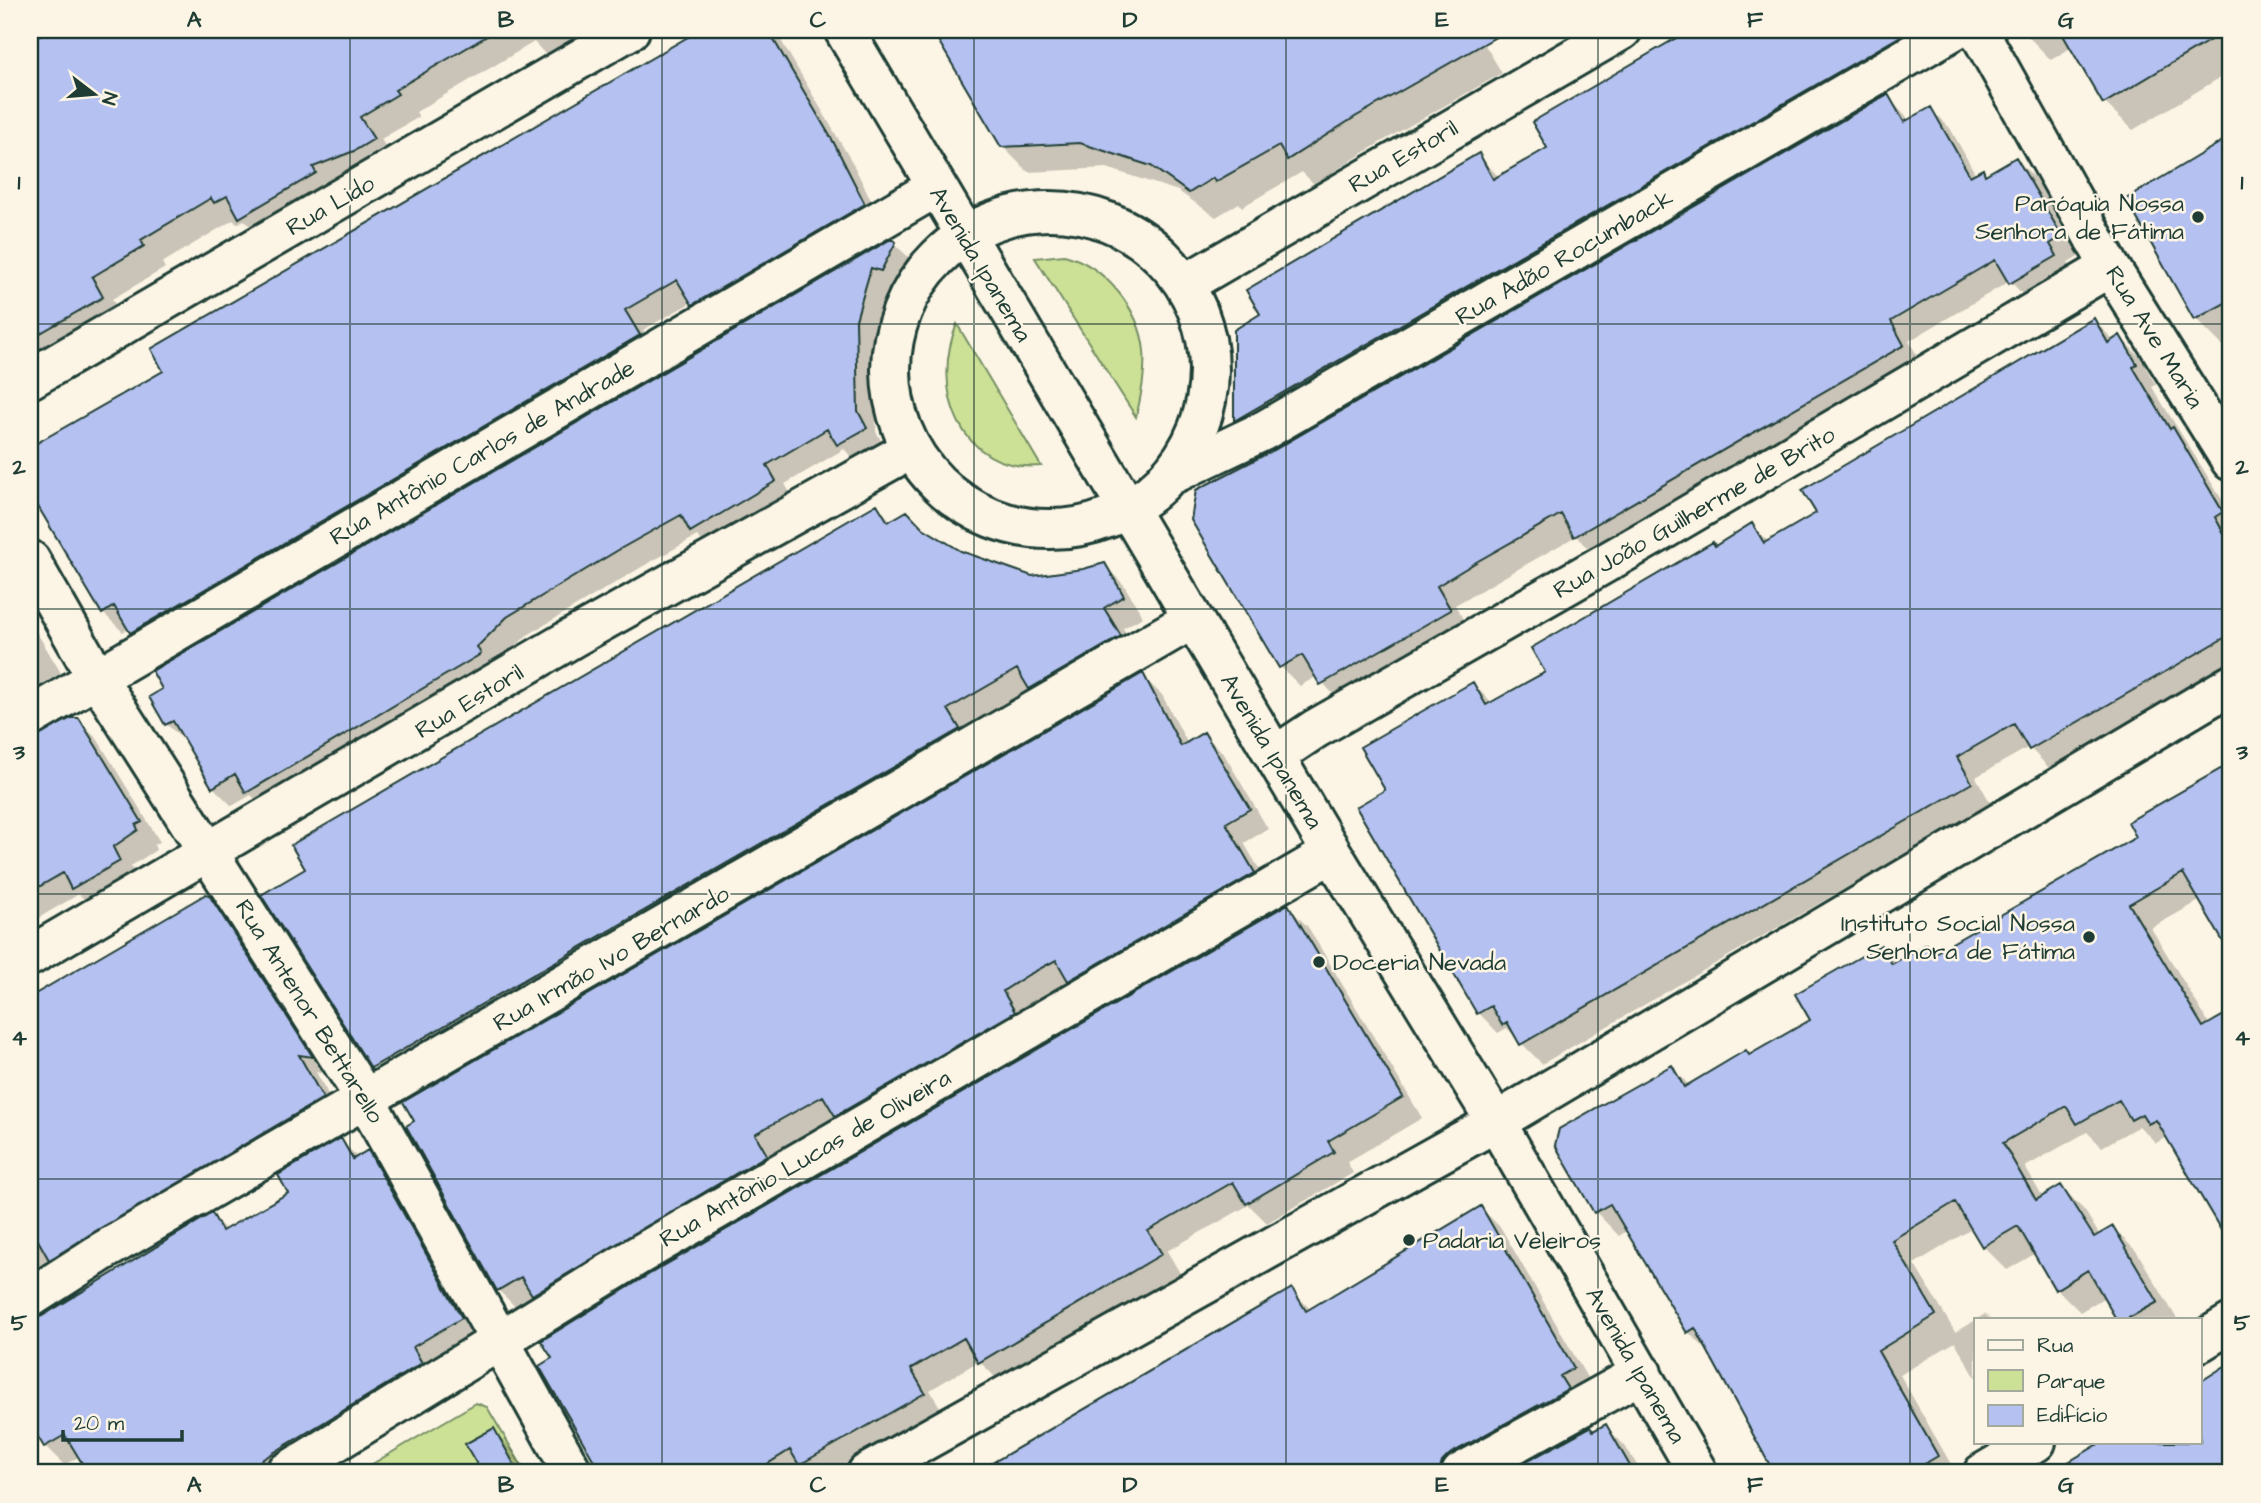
<svg xmlns="http://www.w3.org/2000/svg" width="2261" height="1503" viewBox="0 0 2261 1503" font-family="'Architects Daughter',sans-serif">
  <rect width="100%" height="100%" fill="#fcf5e5"/>
  <filter id="ink" filterUnits="userSpaceOnUse"><feTurbulence type="fractalNoise" baseFrequency=".0143" numOctaves="2"/><feDisplacementMap in="SourceGraphic" scale="14" xChannelSelector="R" yChannelSelector="G"/><feConvolveMatrix kernelMatrix="1 2 1 2 8 2 1 2 1" color-interpolation-filters="sRGB"/></filter>
  <g filter="url(#ink)">
    <!-- green -->
    <path fill="#cce196" stroke="#768f65" stroke-width="2" d="M1064 255C1104 265 1140 309 1144 351 1146 373 1141 397 1136 417L1035 258Z
      M957 324 1041 466C960 473 930 389 957 324Z
      M476 1403 487 1407 526 1473H357Z"/>
    <!-- shadow -->
    <path fill="#0003" d="M30 30H620L557 67 534 42 416 112 419 117 381 139 394 162 263 238 244 220 237 224 233 220 162 263 165 268 112 299 124 319 30 373Z
      M720 30H775L853 164 883 224 713 323 692 302 643 330 658 355 151 651 129 628 123 632 103 613 45 501 30 486V449L166 372Z
      M928 30H1499L1482 40 1502 73 1381 142 1314 184 1302 172 1242 207 1239 203 1216 217 1178 191 1107 168 1028 172 1002 146 943 45Z
      M1694 30H1949L1255 439 1236 420 1263 315 1478 155 1499 177 1550 149 1535 122Z
      M2022 30H2231V71L2133 130 2105 103 2072 47 2051 60Z
      M1887 96 1910 121 1930 109 1950 128 1976 175 1982 172 1986 176 2016 159 2035 178 2080 256 2068 263 2075 276 2030 302 2010 281 1909 341 1922 364 1595 555 1576 536 1455 605 1469 629 1341 703 1317 676 1300 686 1281 667 1275 452Z
      M2231 139V342L2224 347 2196 319 2129 199Z
      M891 241 915 263 900 290 890 286 875 340 876 432 885 447 858 463 844 449 785 484 794 500 711 550 697 536 640 568 526 636 495 667 267 811 251 795 232 806 213 787 187 742 166 724Z
      M2094 320 2114 341 2120 337 2140 357 2156 385 2152 387 2231 514V665L2050 769 2029 747 1976 777 1991 804 1542 1064 1507 1028 1498 1033 1478 1012 1387 790 1473 684 1493 704 1547 673 1716 547 1752 525 1769 542 1818 514Z
      M877 506 892 522 926 531 960 552 1032 578 1083 571 1104 565 1124 585 1143 617 1123 628 1139 656 396 1087 376 1067 264 895Z
      M30 621 61 673 40 685 54 708 30 727Z
      M1142 676 1162 695 1188 744 1204 734 1224 754 1268 829 1244 843 1273 893 1089 999 1071 982 1048 994 1021 1011 1033 1032 838 1117 774 1154 786 1175 518 1309 498 1290Z
      M78 720 98 740 160 842 154 845 156 850 131 866 138 880 92 907 79 894 30 923V740Z
      M2231 765V942L2217 928 2201 900 2151 928 2210 1025 2231 1013V1240L2174 1147 2165 1138 2156 1143 2139 1126 2102 1147 2087 1132 2025 1167 2043 1198 2061 1187 2085 1211 2100 1236 2113 1228 2137 1252 2177 1319H2120L2105 1297 2080 1312 2057 1289 2036 1253 2007 1270 1983 1246 1973 1228 1914 1264 1955 1332 1976 1320V1378L1955 1342 1900 1375 1952 1466 1941 1473H1777L1712 1355 1688 1332 1628 1230 1619 1236 1596 1212 1557 1145 1671 1067 1690 1086 1812 1020 1881 947 1897 963 1927 946 1935 954 2139 838 2130 823Z
      M208 896 228 916 329 1075 316 1072 341 1118 30 1307V1030L48 1020Z
      M1287 906 1308 927 1422 1118 1347 1162 1353 1173 1267 1223 1249 1205 1167 1251 1181 1275 1000 1382 979 1361 930 1390 944 1414 840 1473H604L541 1366Z
      M341 1140 358 1158 368 1152 387 1171 480 1338 288 1473H90L80 1456 64 1465 45 1446 30 1421V1321L42 1318 211 1215 227 1231 290 1194Z
      M1481 1208 1501 1228 1593 1388 1471 1473H979L1292 1290 1311 1310Z
      M1985 1314 1990 1319H1977Z
      M2231 1364V1473H2053L2105 1442H2200V1383Z
      M1605 1426 1625 1446 1642 1473H1509L1590 1429 1594 1433Z
      M493 1430 513 1450 526 1473H472L480 1466Z"/>
    <!-- building -->
    <path fill="#b5c1f1" stroke="#1f3d34" stroke-width="2" d="M49 30H497L395 90 398 94 360 117 374 139 354 151 313 167 316 173 239 218 227 196 214 203 211 198 141 240 144 246 92 277 103 297 30 339V132L39 127 30 110V41Z
      M700 30H768L834 143 865 204 692 305 677 280 625 310 640 335 130 633 114 606 102 614 30 493V447L163 371 151 349Z
      M932 30H1508L1355 117 1287 160 1279 146 1215 182 1213 178 1189 193 1151 166 1080 143 1001 147Z
      M1690 30H1911L1234 421V330L1260 314 1246 290 1479 153 1493 179 1547 148 1532 122Z
      M2060 30H2227L2103 104Z
      M1888 94 1904 122 1931 107 1970 176 1983 169 1985 175 2016 157 2062 236 2050 244 2057 256 2009 284 1995 260 1891 321 1904 345 1574 537 1561 514 1478 561 1437 586 1451 610 1320 685 1302 655 1279 668 1191 520 1196 490 1274 450Z
      M2231 136V300L2194 320 2126 199Z
      M891 239 896 242 881 271 871 268 856 320 858 411 867 428 837 445 827 429 767 465 776 481 734 506 690 532 681 515 620 549 507 617 477 647 481 654 246 793 235 774 212 788 173 721 165 725 149 697 162 689 152 671Z
      M2094 318 2108 343 2120 335 2137 364 2133 367 2170 429 2173 427 2223 512 2215 517 2231 546V634L2029 750 2014 724 1957 757 1972 783 1520 1045 1507 1022 1502 1025 1491 1006 1477 1014 1356 807 1385 790 1360 747 1473 682 1486 705 1545 672 1531 648 1713 542 1715 546 1752 523 1764 543 1816 513 1802 490Z
      M877 504 888 522 907 511 923 528 961 551 1032 576 1083 569 1105 563 1124 596 1104 608 1121 636 1029 689 1017 669 948 709 960 729 371 1068 261 895 305 869 291 845Z
      M1143 673 1181 746 1204 732 1250 809 1226 823 1255 873 1068 981 1056 960 1028 975 1003 991 1015 1012 835 1116 823 1096 755 1134 767 1155 532 1295 521 1277 497 1291 406 1126 414 1121 403 1102Z
      M71 718H79L142 822 136 825 138 830 113 847 120 861 71 889 63 873 30 892V739Z
      M2231 763V955L2183 873 2129 904 2203 1027 2231 1011V1247L2156 1120 2148 1124 2142 1114 2131 1120 2119 1100 2077 1124 2066 1106 2003 1143 2036 1200 2061 1185 2094 1237 2113 1226 2158 1302 2127 1319H2116L2088 1270 2055 1290 2018 1226 1982 1247 1955 1202 1892 1240 1936 1315 1878 1351 1938 1456 1909 1473H1774L1695 1328 1687 1333 1610 1204 1594 1213 1555 1145 1559 1129 1672 1065 1684 1087 1746 1050 1749 1055 1810 1020 1795 994 1881 945 1892 964 1927 944 1933 954 2136 837 2128 822Z
      M206 894 209 895 313 1057 299 1055 323 1098 49 1260 30 1226V997Z
      M1288 904 1403 1097 1328 1141 1334 1152 1246 1204 1233 1182 1148 1231 1162 1254 978 1363 964 1338 911 1369 925 1393 799 1465 790 1450 753 1473H601L539 1366 552 1358 541 1341 648 1275Z
      M341 1138 353 1159 368 1150 462 1318 413 1347 422 1363 240 1473H88L65 1435 44 1447 30 1424V1320L42 1316 212 1213 222 1231 288 1193 278 1175Z
      M1481 1206 1574 1368 1560 1376 1568 1389 1450 1454 1442 1462 1439 1473H975L1292 1288 1306 1311Z
      M2231 1362V1465L2215 1473H2050L2102 1442H2200V1382Z
      M1606 1424 1634 1473H1506L1590 1427 1593 1431Z
      M494 1428 519 1473H482L465 1444Z"/>
    <g fill="none" stroke-linecap="round" stroke-linejoin="round">
      <!-- minor casing -->
      <g stroke="#1f3d34" stroke-width="44">
        <path id="minor" d="M844 30 1332 853 1496 1122 1698 1473
          M1978 30 2110 267 2231 461
          M891 370a159 159 0 1 1 318 0a159 159 0 1 1-318 0Z
          M1185 284 1622 30
          M30 379 630 30
          M1171 475 1263 431 1954 30
          M30 560 96 676 366 1100 573 1473
          M30 717 935 188
          M1276 755 1315 729 1658 533 2110 267
          M30 956 574 637 911 449
          M30 1298 103 1251 1193 619
          M2200 1342 2231 1323
          M285 1473 637 1256 1332 853
          M867 1473 1496 1122 2231 685
          M1461 1473 1642 1373
          M1983 1473 2036 1442"/>
      </g>
      <!-- minor -->
      <use href="#minor" stroke="#fcf5e5" stroke-width="38"/>
    </g>
  </g>
  <!-- grid -->
  <path fill="none" stroke="#1f3d34" stroke-width="2" stroke-opacity="0.55" d="M350 30V1473M662 30V1473M974 30V1473M1286 30V1473M1598 30V1473M1910 30V1473M30 324H2231M30 609H2231M30 894H2231M30 1179H2231"/>
  <!-- markers -->
  <g fill="#1f3d34" stroke="#fcf5e5" stroke-width="2.5">
    <circle cx="2198" cy="217" r="7"/>
    <circle cx="2089" cy="937" r="7"/>
    <circle cx="1319" cy="962" r="7"/>
    <circle cx="1409" cy="1240" r="7"/>
  </g>
  <g text-anchor="middle" stroke-width="5" stroke-linejoin="round" paint-order="stroke">
    <!-- street labels -->
    <g font-size="24" fill="#1f3d34" stroke="#fcf5e5">
      <text transform="translate(1403 156) rotate(-30)" y="8">Rua Estoril</text>
      <text transform="translate(330 205) rotate(-30)" y="8">Rua Lido</text>
      <text transform="translate(1564 257) rotate(-30)" y="8">Rua Adão Rocumback</text>
      <text transform="translate(981 264) rotate(59)" y="8">Avenida Ipanema</text>
      <text transform="translate(2155 337) rotate(58)" y="8">Rua Ave Maria</text>
      <text transform="translate(482 452) rotate(-30)" y="8">Rua Antônio Carlos de Andrade</text>
      <text transform="translate(1694 512) rotate(-30)" y="8">Rua João Guilherme de Brito</text>
      <text transform="translate(469 701) rotate(-31)" y="8">Rua Estoril</text>
      <text transform="translate(1272 751) rotate(59)" y="8">Avenida Ipanema</text>
      <text transform="translate(611 958) rotate(-30)" y="8">Rua Irmão Ivo Bernardo</text>
      <text transform="translate(310 1011) rotate(58)" y="8">Rua Antenor Bettarello</text>
      <text transform="translate(805 1158) rotate(-30)" y="8">Rua Antônio Lucas de Oliveira</text>
      <text transform="translate(1636 1365) rotate(60)" y="8">Avenida Ipanema</text>
    </g>
    <!-- poi labels -->
    <g font-size="24" fill="#1f3d34" stroke="#fcf5e5" text-anchor="end">
      <text x="2184" y="211">Paróquia Nossa<tspan x="2184" dy="28">Senhora de Fátima</tspan></text>
      <text x="2075" y="931">Instituto Social Nossa<tspan x="2075" dy="28">Senhora de Fátima</tspan></text>
      <text x="1333" y="970" text-anchor="start">Doceria Nevada</text>
      <text x="1423" y="1248" text-anchor="start">Padaria Veleiros</text>
    </g>
  </g>
  <!-- margin -->
  <rect width="2261" height="1503" fill="none" stroke="#fcf5e5" stroke-width="77"/>
  <!-- legend -->
  <rect x="1974" y="1318" width="228" height="126" fill="#fcf5e5" stroke="#a4ab9e" stroke-width="2"/>
  <rect x="1988" y="1340" width="35" height="10" fill="#fcf5e5" stroke="#a4ab9e" stroke-width="2"/>
  <text x="2037" y="1352" font-size="21" fill="#1f3d34">Rua</text>
  <rect x="1988" y="1370" width="35" height="21" fill="#cce196" stroke="#a4ab9e" stroke-width="2"/>
  <text x="2037" y="1388" font-size="21" fill="#1f3d34">Parque</text>
  <rect x="1988" y="1405" width="35" height="21" fill="#b5c1f1" stroke="#a4ab9e" stroke-width="2"/>
  <text x="2037" y="1422" font-size="21" fill="#1f3d34">Edifício</text>
  <!-- north arrow -->
  <g transform="translate(94 94) rotate(106)" stroke="#fcf5e5" stroke-width="5" paint-order="stroke">
  <path d="M0-5L12 26L0 18L-12 26Z" fill="#1f3d34"/>
  <text y="-10" font-size="19" font-weight="bold" text-anchor="middle" fill="#1f3d34">N</text>
  </g>
  <!-- scale -->
  <path d="M63 1430v10h119v-10" fill="none" stroke="#1f3d34" stroke-width="3.5"/>
  <text x="74" y="1430" font-size="21" fill="#1f3d34" stroke="#fcf5e5" stroke-width="5" paint-order="stroke">20 m</text>
  <rect x="38" y="38" width="2184" height="1426" fill="none" stroke="#1f3d34" stroke-width="2.5"/>
  <g font-size="23" text-anchor="middle" font-weight="bold" fill="#1f3d34">
    <text x="194" y="27">A</text>
    <text x="506" y="27">B</text>
    <text x="818" y="27">C</text>
    <text x="1130" y="27">D</text>
    <text x="1442" y="27">E</text>
    <text x="1755" y="27">F</text>
    <text x="2066" y="27">G</text>
    <text x="19" y="189">1</text>
    <text x="2242" y="189">1</text>
    <text x="19" y="474">2</text>
    <text x="2242" y="474">2</text>
    <text x="19" y="759">3</text>
    <text x="2242" y="759">3</text>
    <text x="19" y="1045">4</text>
    <text x="2242" y="1045">4</text>
    <text x="19" y="1330">5</text>
    <text x="2242" y="1330">5</text>
    <text x="194" y="1492">A</text>
    <text x="506" y="1492">B</text>
    <text x="818" y="1492">C</text>
    <text x="1130" y="1492">D</text>
    <text x="1442" y="1492">E</text>
    <text x="1755" y="1492">F</text>
    <text x="2066" y="1492">G</text>
  </g>
</svg>
